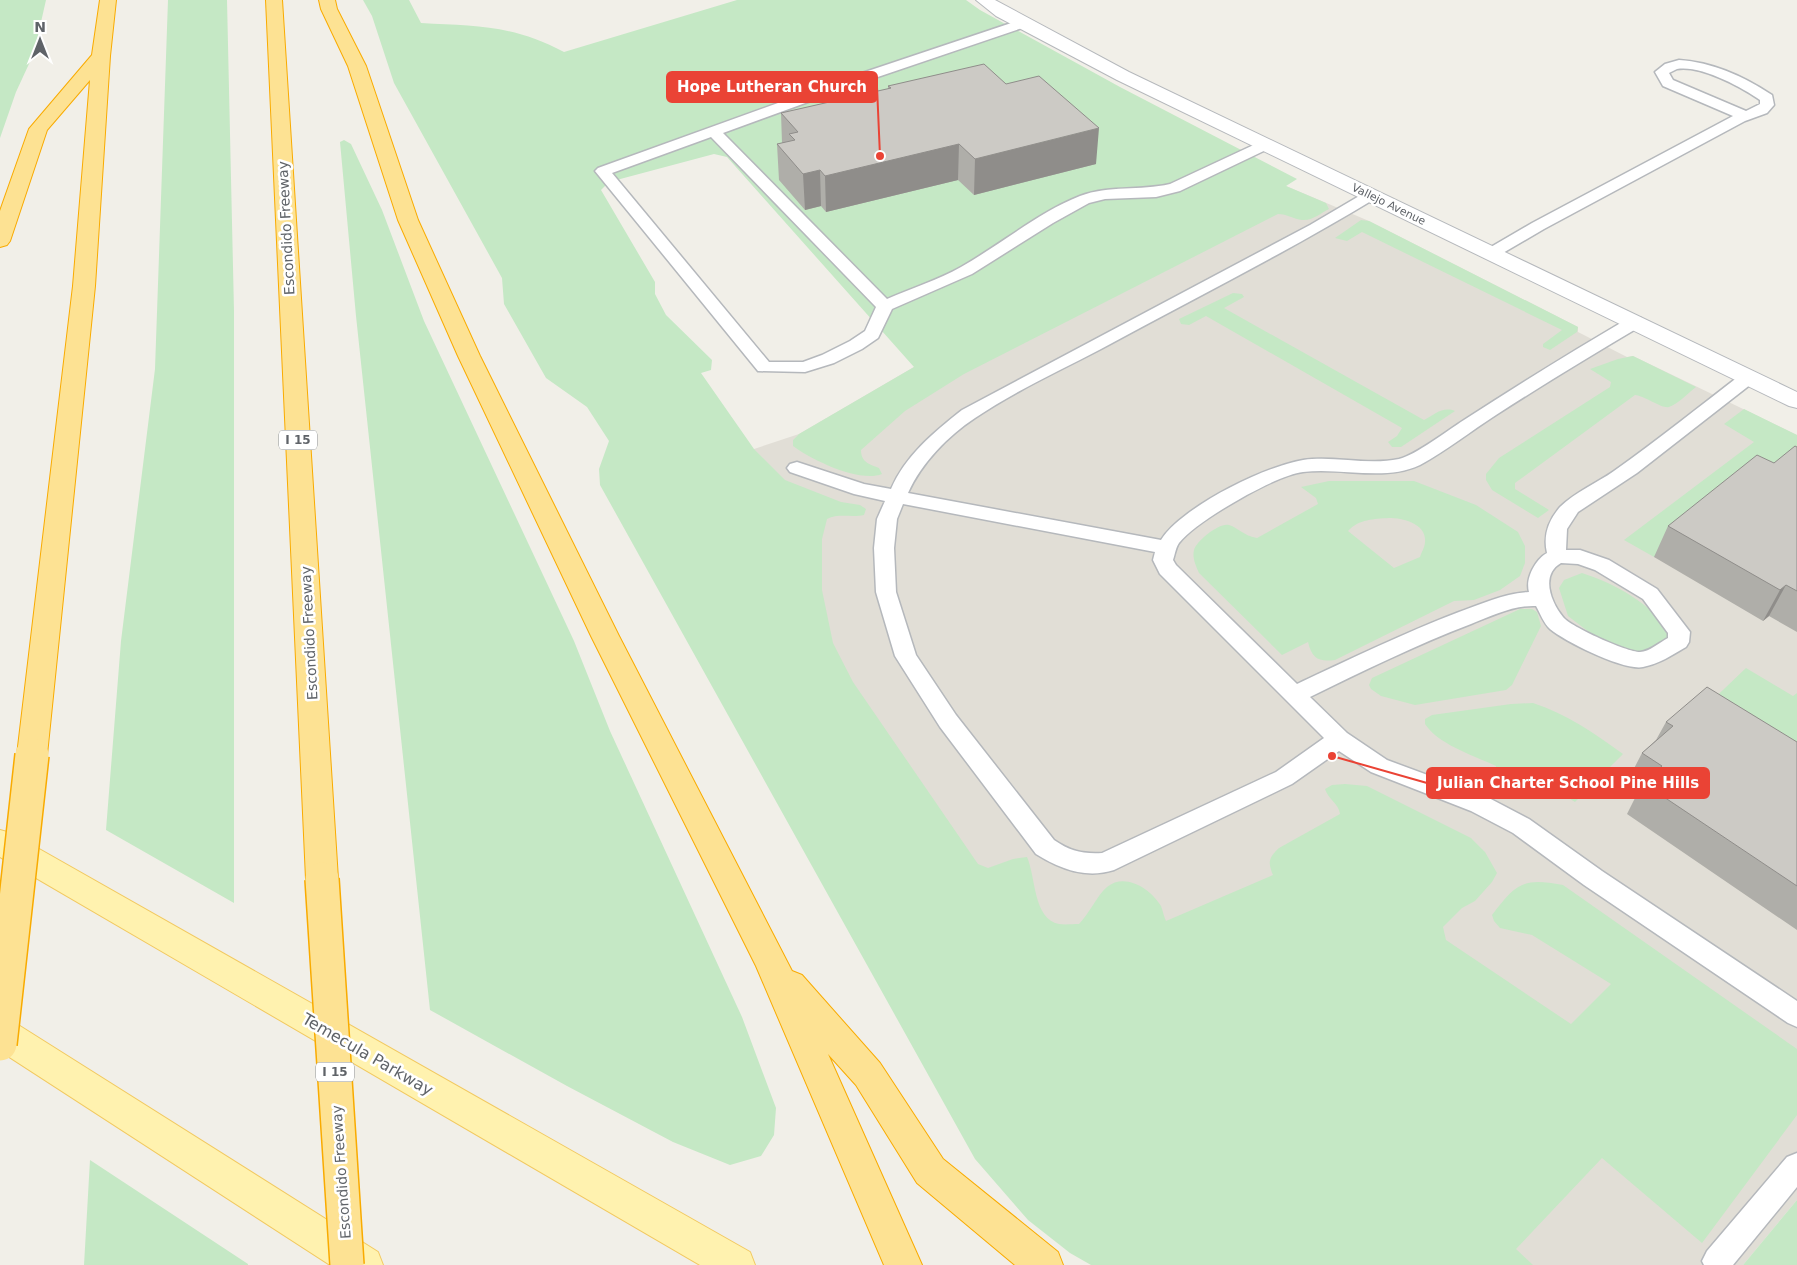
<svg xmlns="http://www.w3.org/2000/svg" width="1797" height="1265" viewBox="0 0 1797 1265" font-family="'DejaVu Sans',sans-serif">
  <rect width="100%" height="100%" fill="#f1efe8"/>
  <!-- education -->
  <path fill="#e1ded6" d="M1286 186 1369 221 1578 327V332L1627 357 1633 356 1797 435V1200L1743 1265H1386L1111 1121 686 482 754 449 799 434 914 367Z"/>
  <!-- green -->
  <path fill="#c5e8c5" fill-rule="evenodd" d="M0 0H46L34 53 16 92 0 138Z
    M168 0H227L234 311V903L106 830 121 641 155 369Z
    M363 0H409L421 23C476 26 514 25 564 52L737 0H966L980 10 1120 87 1297 179 1286 186 1326 203 1329 209C1321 213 1312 221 1302 220 1294 219 1287 214 1278 214L964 374 905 411 861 450C861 462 869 464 879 468L882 474C859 483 812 460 793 446V440L799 434 914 367 727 157 714 154 609 182 601 190 655 282V294L666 315 712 360 711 370 701 373 754 449 785 480 841 502 860 505 866 509 864 515C852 518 839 513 827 519L822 539V590L833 643 853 682 978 864 988 868 1013 859 1027 857C1036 877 1033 919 1059 924 1065 925 1073 924 1079 924 1089 914 1098 894 1107 887 1125 872 1151 889 1161 906 1163 911 1164 917 1166 921L1273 875C1268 863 1268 858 1279 848L1340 814C1339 804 1328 799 1325 789L1332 785 1345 784 1367 786 1471 838 1485 852 1497 873 1492 882 1475 901 1462 908 1443 927 1446 940 1571 1024 1611 984 1532 935 1500 928 1494 921 1492 915C1516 884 1522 877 1563 885L1797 1049V1115L1702 1243 1602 1158 1516 1249 1533 1265H1091L1070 1253 1028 1220 975 1159 600 485 599 469 609 441 587 407 546 378 504 304 502 278 394 83 372 16Z
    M344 140 351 144 382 210 424 321 574 641 610 731 742 1017 776 1108 774 1135 761 1156 730 1165 673 1142 567 1086 430 1010 356 316 340 142Z
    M1361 220 1369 221 1578 327 1577 332 1550 350 1543 347V344L1562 330 1362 232 1347 241 1335 238Z
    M1233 293 1242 294 1244 297 1224 308 1424 420C1435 414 1443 406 1455 411L1401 447H1392L1388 442 1397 436 1402 428 1206 316 1189 325 1181 324 1179 319Z
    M1633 356 1696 387C1688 393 1678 404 1669 407 1662 409 1645 396 1635 395L1515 483V489L1549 510 1538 518 1492 490 1486 480V474L1499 458 1610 387 1611 382 1590 369 1618 359Z
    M1744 409 1797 435V485L1654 557 1624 540 1754 442 1724 424Z
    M1329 481H1414L1476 505 1518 532 1525 546V563L1520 576 1500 590 1474 600 1454 601 1335 660C1319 662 1312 659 1308 642L1282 655 1199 573C1196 566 1192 558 1194 550 1196 541 1220 522 1229 525 1239 528 1242 535 1257 538L1318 504 1316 498 1301 487ZM1389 518C1403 518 1427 524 1425 542 1425 547 1421 553 1420 557L1394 568 1348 531C1359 519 1374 519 1389 518Z
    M1582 573C1616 584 1650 603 1671 633L1665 645 1635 653 1598 639 1568 616 1559 588 1564 580Z
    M1520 609H1532L1537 612 1541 626 1512 685 1506 690 1415 705 1381 696 1371 689 1369 685 1372 678Z
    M1746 668 1793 696 1797 693V770L1702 710Z
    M1533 703C1567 714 1594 733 1623 754L1575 802 1543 782H1529C1515 795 1509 804 1490 795 1488 783 1495 778 1496 766 1473 755 1439 745 1425 724V719L1432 715 1511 704Z
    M90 1160 248 1264V1265H84Z
    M1797 1200V1265H1743Z"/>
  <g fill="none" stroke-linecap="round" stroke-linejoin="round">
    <!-- service casing -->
    <g stroke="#b5b8bc" stroke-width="3">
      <path id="service" d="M1023 19 1030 23 1028 26 863 82 723 133 887 299C912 288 938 280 961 267 1000 245 1039 212 1080 196 1109 185 1140 191 1170 184L1260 142H1270L1272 145 1270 148 1180 191 1156 197 1105 199 1089 203 1053 223 972 274 892 309 878 338 862 349 834 363 805 372 758 371 595 171 598 168 853 76ZM711 137 876 307 865 331 850 341 822 355 803 362H769L612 173Z
        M1679 60C1712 62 1745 77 1772 95L1774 105 1767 113 1745 121 1544 229 1496 257H1484L1482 254 1484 251 1532 223 1733 116 1663 86 1655 72 1665 64ZM1677 69C1700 65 1740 86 1760 100V104L1746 111 1673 80 1669 73Z
        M1371 190 1376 192 1379 195 1376 198C1287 252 1193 299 1101 349 1059 371 1015 391 975 418 948 436 922 462 908 493L1161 540C1181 507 1273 461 1312 459 1340 457 1370 465 1399 459 1416 455 1448 430 1464 420 1518 385 1573 351 1629 318L1635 317 1641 318 1644 322 1641 326C1592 355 1544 384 1496 415 1471 431 1446 451 1420 465 1385 482 1341 467 1303 472 1276 475 1196 521 1179 543 1176 547 1175 554 1173 560L1176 565 1297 684C1350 659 1404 633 1459 612 1481 604 1505 593 1529 592 1525 578 1536 559 1547 553 1543 536 1548 521 1560 507 1575 492 1597 483 1614 471 1658 440 1700 406 1743 373L1749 372 1755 373 1758 377 1755 381 1637 473 1578 512 1567 529 1566 550H1580L1609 560 1657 589 1690 632 1689 642 1686 647C1672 655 1659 664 1643 667 1624 671 1566 642 1550 629 1544 624 1540 613 1536 606 1513 605 1492 616 1471 624 1416 645 1363 671 1310 697L1347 733 1387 760 1487 797 1529 819 1602 871 1797 1001V1027L1788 1023 1584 885 1513 833 1471 811 1371 772 1339 751 1292 784 1114 870C1086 879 1060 869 1036 854L940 727 895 656 876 592 874 548 877 519 885 501 854 494 790 472 787 468 790 464 797 462 864 484 891 489C906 455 933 433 962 410L1310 225 1366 192ZM903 504 1155 552 1153 560 1160 574 1324 738 1276 772 1102 853C1082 854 1070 851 1054 840L956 715 916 655 896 592 894 548 897 519ZM1561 563 1578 564 1595 570 1643 599 1668 633V638C1660 642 1649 652 1640 652 1627 652 1571 627 1563 617 1551 602 1540 575 1561 563Z
        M1797 1153V1187L1733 1265H1704L1702 1261 1707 1251 1787 1157Z"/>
    </g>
    <!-- minor casing -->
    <g stroke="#b5b8bc" stroke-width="2">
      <path id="minor" d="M976 0H995L1129 72 1797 392V408L1789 406 1117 80 996 16Z"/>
    </g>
    <!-- primary casing -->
    <g stroke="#f2c960" stroke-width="2">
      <path id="primary" d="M0 830 11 833 750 1252 755 1265H700L0 857Z
        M0 1017 12 1021 378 1252 383 1265H330L0 1051Z"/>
    </g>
    <!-- motorway casing -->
    <g stroke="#f9ab00" stroke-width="2">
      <path id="motorway" d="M100 0H116L110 56 95 286 47 755 42 763 32 766 22 763 17 755 73 286 90 80 47 130 10 241 7 245 0 247V211L29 129 92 55Z
        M266 0H282L338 879 333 888 322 892 311 888 306 879Z
        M319 0H335L337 9 366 66 418 220 480 356 619 636 792 971 802 975 880 1063 943 1159 1058 1252 1063 1265H1015L917 1183 856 1085 828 1054 922 1265H884L756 966 591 636 458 356 398 220 348 66 321 9Z"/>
    </g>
    <!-- service -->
    <use href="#service" fill="#fff" fill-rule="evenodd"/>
    <!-- minor -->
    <use href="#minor" fill="#fff" fill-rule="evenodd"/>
    <!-- primary -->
    <use href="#primary" fill="#fff2af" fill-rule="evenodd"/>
    <!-- motorway -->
    <use href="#motorway" fill="#fde293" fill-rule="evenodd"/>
    <!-- motorway-bridge casing -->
    <g stroke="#f9ab00" stroke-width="36" stroke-linecap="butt">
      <path id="motorway-bridge" d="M322 879 347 1265
        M0 1044 32 755"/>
    </g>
    <!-- motorway-bridge -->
    <use href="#motorway-bridge" stroke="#fde293" stroke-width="33"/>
  </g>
  <!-- wall -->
  <path fill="#afaea9" d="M888 86 1096 164 974 195 958 180 826 212 821 206 805 210 779 180 777 144 782 143 781 113 888 89Z
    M1797 447V632L1769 616 1763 621 1654 557 1668 526 1774 463Z
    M1666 722 1797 742V930L1627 814 1638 792 1626 784 1642 753 1656 740Z"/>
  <!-- shaded-wall -->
  <path fill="#8f8d8a" d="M1099 128 1096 164 974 195 975 159Z
    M959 144 958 180 826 212 825 176Z
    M820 170 821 206 805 210 803 174Z
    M1786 585 1769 616 1763 621 1780 590Z"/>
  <!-- building -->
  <path fill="#cccac5" stroke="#8f8d8a" d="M984 64 1006 84 1039 76 1099 128 975 159 959 144 825 176 820 170 803 174 777 144 795 140 789 134 798 132 781 113 891 88 888 86Z
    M1795 446 1797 447V591L1786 585 1780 590 1668 526 1757 455 1774 463Z
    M1707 687 1797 742V886L1643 783 1662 766 1642 753 1673 726 1666 722Z"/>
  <g text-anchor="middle" stroke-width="5" stroke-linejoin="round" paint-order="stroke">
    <!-- far-street labels -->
    <g font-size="11" fill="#5f6368" stroke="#fff">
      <text transform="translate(1389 204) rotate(26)" y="4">Vallejo Avenue</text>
    </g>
    <!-- shield labels -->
    <g fill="#fff" stroke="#8f9295" stroke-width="1">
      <rect x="279" y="430.5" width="38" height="19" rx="4"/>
      <rect x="316" y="1062.5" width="38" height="19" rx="4"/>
    </g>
    <g font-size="12" font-weight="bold" fill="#5f6368">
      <text x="298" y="444">I 15</text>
      <text x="335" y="1076">I 15</text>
    </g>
    <!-- street labels -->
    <g font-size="14" fill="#5f6368" stroke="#fff">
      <text transform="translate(286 228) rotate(-93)" y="5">Escondido Freeway</text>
      <text transform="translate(309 633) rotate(-93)" y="5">Escondido Freeway</text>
      <text transform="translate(341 1172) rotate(-94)" y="5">Escondido Freeway</text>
    </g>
    <!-- near-street labels -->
    <g font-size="16" fill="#5f6368" stroke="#fff">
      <text transform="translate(368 1054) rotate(30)" y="6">Temecula Parkway</text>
    </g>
  </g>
  <!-- callouts -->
  <path fill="none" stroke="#ea4335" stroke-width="2" d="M880 156L877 87M1332 756L1427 783"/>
  <g fill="#ea4335" stroke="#fff" stroke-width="2">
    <circle cx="880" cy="156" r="5"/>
    <circle cx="1332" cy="756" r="5"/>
  </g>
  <g fill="#ea4335" stroke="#ea4335" stroke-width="2">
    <rect x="667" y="72" width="210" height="30" rx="5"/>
    <rect x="1427" y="768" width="282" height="30" rx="5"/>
  </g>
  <g font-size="15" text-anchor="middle" font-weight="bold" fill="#fff">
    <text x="772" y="92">Hope Lutheran Church</text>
    <text x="1568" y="788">Julian Charter School Pine Hills</text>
  </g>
  <!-- north arrow -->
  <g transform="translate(40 40)" stroke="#ffffff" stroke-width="4" paint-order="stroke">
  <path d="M0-4L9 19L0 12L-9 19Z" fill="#5f6368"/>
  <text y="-8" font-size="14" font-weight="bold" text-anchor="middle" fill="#5f6368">N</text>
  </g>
</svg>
